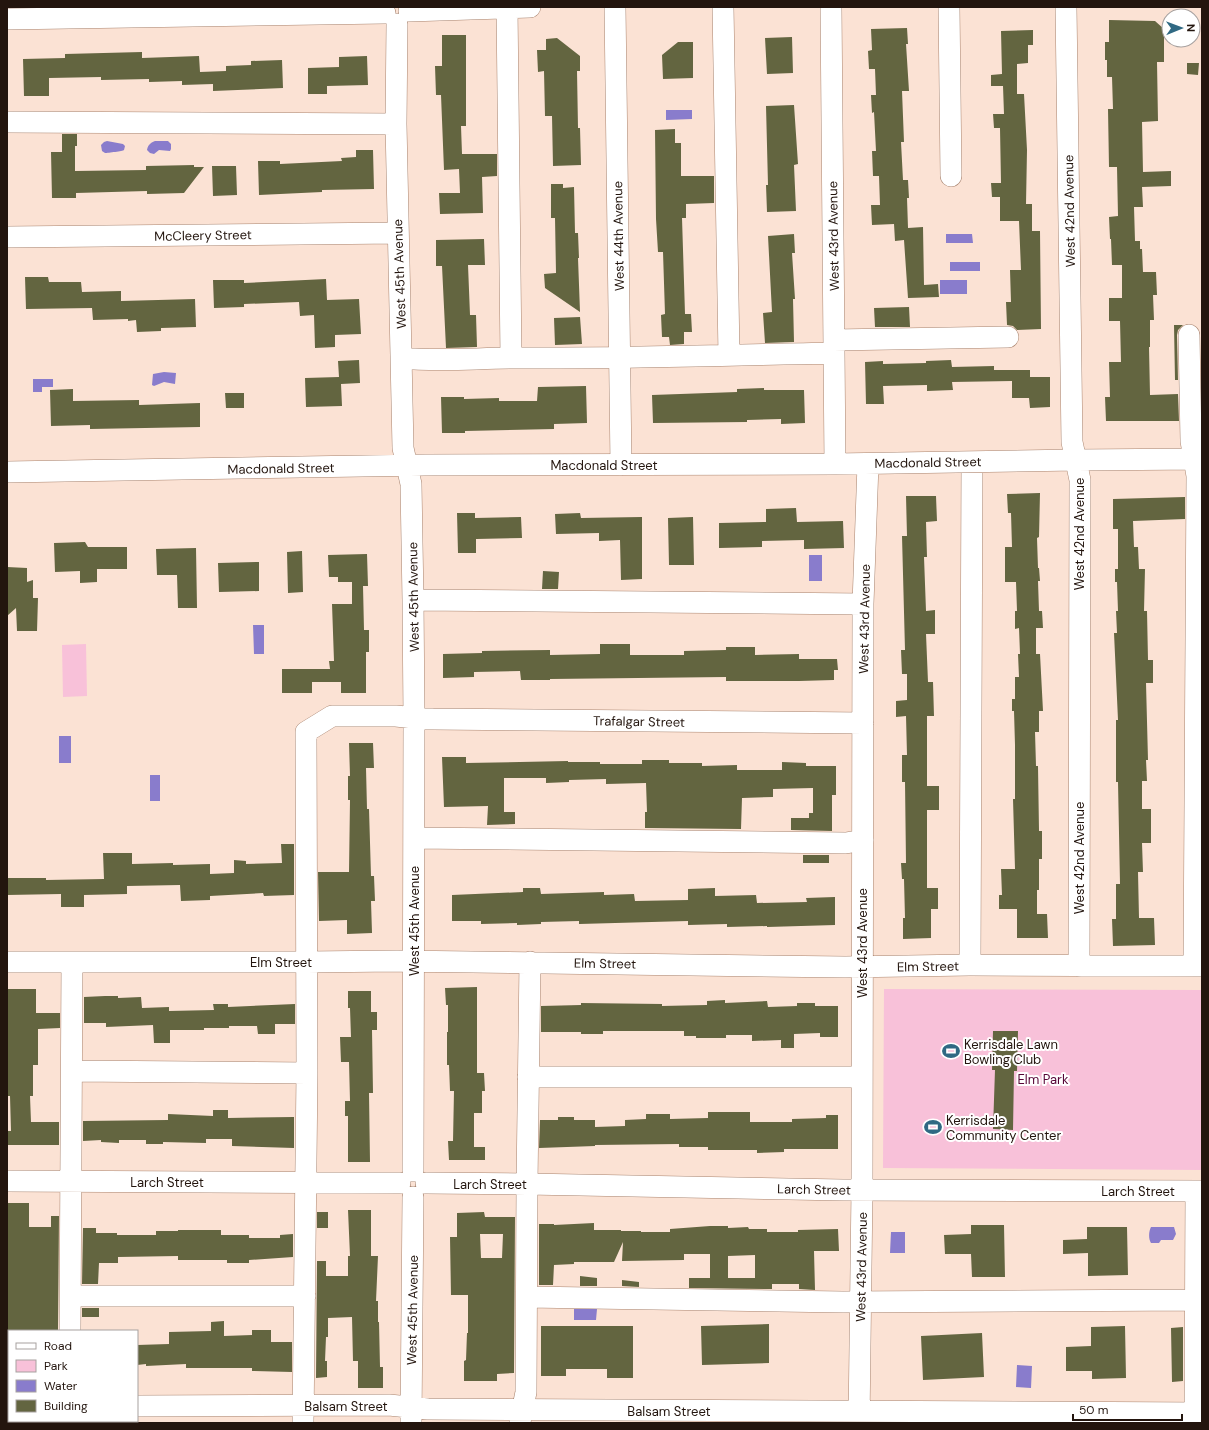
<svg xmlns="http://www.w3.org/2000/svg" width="1209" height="1430" viewBox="0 0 1209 1430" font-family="'DM Sans',sans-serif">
  <rect width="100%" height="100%" fill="#fbe2d4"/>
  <!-- green -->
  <path fill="#f8c1d9" d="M86 644 87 696 63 697 62 645Z
    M884 989 1202 990V1170L883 1168Z"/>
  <!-- water -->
  <path fill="#897ccc" d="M666 110H692V119L666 120Z
    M107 141 123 144 125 146 124 150C123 151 108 153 105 153L102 151 101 145 104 142Z
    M155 141H168L171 144V149L170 151 159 150 154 154 150 153 147 150C148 145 150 143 155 141Z
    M946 234H972L973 243H946Z
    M950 262H980V271H950Z
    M940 280H967V294H940Z
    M164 372 176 373 175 384 164 382 154 386 152 385 153 374Z
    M33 379H53V387H42V392H33Z
    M809 555H822V581H809Z
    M253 625H264V654H254Z
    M59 736H71V763H59Z
    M150 775H160V801H150Z
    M1151 1227H1174L1176 1234 1173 1240H1161L1159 1243H1151C1148 1238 1149 1231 1151 1227Z
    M891 1232H905V1253H890Z
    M574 1309H597L596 1320H574Z
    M1017 1365 1032 1366 1031 1388 1016 1387Z"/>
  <!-- building -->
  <path fill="#636540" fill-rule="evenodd" d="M1109 20 1155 21 1164 29V62H1157L1158 121 1142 122 1143 172 1171 171V186L1142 187 1143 207H1134L1135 241H1140V249H1142L1143 272H1156L1157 295H1153L1154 320H1150V347H1149L1150 395 1178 394 1179 421H1106L1105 397H1110L1109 362H1121L1120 321H1109V298H1122V265H1112L1111 239H1110L1109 217 1118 216 1117 167H1109L1108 109H1113L1112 77H1107V60H1105V42H1109Z
    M907 28 908 44H906L909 91H902L904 142H901L903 180H908L909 198H907L908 228 923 227 924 285 938 284 939 297 908 298 904 240 895 241 894 224 872 225 871 205H880L879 176H873L872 151H876L874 112 872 113 871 95H876L875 69H869L868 51 872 50 871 29Z
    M1033 30V45H1028V63L1017 64V94H1024L1027 150 1026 204H1032V231H1040L1041 329 1017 330 1013 326 1007 325 1006 302H1011L1010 270H1021L1019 221H1000V197H992L991 183H1001L1000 128H994L993 114H1004L1003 86H991V75L1002 74 1001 31Z
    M442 35H466V126H461L462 154H497V176L482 177 483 213 440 214 439 193H460L459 169 444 170 441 95H436L435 66H442Z
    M792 37 793 73 767 74 765 38Z
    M557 38 580 56V71H577L578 128H580L581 165 553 166 552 116H545L544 71 538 72 537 50H546V39Z
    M678 42H693V78L663 79 662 55Z
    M142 52V58L199 56 200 72 226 71V66L251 65V61L282 60 283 88 213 91V84L182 85V81L149 82V79L101 80V77L49 78V96H24L23 59 65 58V54Z
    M367 56 368 85 327 86V94H308V68L339 67V57Z
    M1187 63H1199L1198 75 1187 74Z
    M794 105 798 164 794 165 796 211 767 212 766 185H768L766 106Z
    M675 129V143H681V176H714V203L686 204V218H682L685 314H691L692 332H684V344L670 345 669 337H662L661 315 665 314 663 252H658L656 219 655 130Z
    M62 134H77V146H75V171L146 170V166L194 165V167H204L184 193 147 194V191L76 193V198H52L51 152H62Z
    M356 150H373L374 189 322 190V192L259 195 258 161H280V164L342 161 341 158 356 157Z
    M212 166H236L237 195 213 196Z
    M551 184H563V188L574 187 575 233H578L579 258H578L580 312 545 288 544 274 556 273 555 218H551Z
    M794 234 795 253H792L795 299H793L794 342 765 343 763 313 772 312 768 236Z
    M484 239 485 265H468L470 315H476L477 347 446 348 442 266H436V240Z
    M25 277H48L49 282H81L82 292 121 291V301L195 299 196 327 161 328V331L137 332 136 320 128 321V319L93 320 92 308 26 309Z
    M326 279 327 300 359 299 361 334 335 335V347L315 348 314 315 300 316 299 302 244 304V307L214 308 213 280H244V283Z
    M909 307 910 327H875L874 308Z
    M580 317 582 344 555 345 554 318Z
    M1174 325H1183L1178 330 1177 335 1178 380H1175Z
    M359 360 360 383 341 384 342 406 306 407 305 378 339 377 338 361Z
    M951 360 952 367 994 366V370H1030V377H1050V407L1030 408 1029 398H1012V381L952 382 953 390 927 391V385L883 386 884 404H866L865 362 883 361V364L926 363V361Z
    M586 386 587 423 554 424V429L465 431V433H442L441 397H464V399L499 398V401H537L538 387Z
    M764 388V390H804L805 423 781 424V419L747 420V422L653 423 652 395 737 392V389Z
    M73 389V401L139 400V405L200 403V427L90 429V425L51 426 50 390Z
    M225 393H244V408H226Z
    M1040 493 1039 537 1037 538 1038 568H1039L1040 581H1038L1039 611H1042L1043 628H1036V654H1040L1043 711H1039V732H1035L1036 766H1038L1039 831H1042V859H1039V890H1037V914H1047L1048 938H1017V909H999V895H1002L1001 869H1015L1013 799H1015V745L1014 711H1012V699H1015V677H1019L1018 654H1020L1019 628 1015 629V611H1017L1016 582H1005V547H1012L1011 513H1008L1007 494Z
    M906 496H936L937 521 926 522 927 557H924L926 611 935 610V634H926L928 682H933L934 716H927V786H939V810H927V888H938V909H931V938L903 939V918H905L904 879H902L901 863H906L905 782H902V755H907L906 716 896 717V701L907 700V674H902L901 650H905L902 536H907Z
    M1185 497V519L1133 521 1134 547H1138L1139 569H1145L1144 611H1147L1148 660H1153V683H1146L1148 760H1146L1147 781H1142V809H1151V843H1142L1143 872H1138L1139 918H1154L1155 945 1113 946 1112 919H1116V884H1120L1118 782H1116V720H1118L1114 633H1117L1116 611H1118L1117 582H1115V569H1118V529H1113V499Z
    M796 508 797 522 843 521 844 548 804 549V540L762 541V547L719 548V523L766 522V509Z
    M457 513H475V518L521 517 522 538 476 539V553H458Z
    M580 513 581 518 642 517V579L621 580 620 540 599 541V533L556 534 555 514Z
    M693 517 694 565H669L668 518Z
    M85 542 88 547H127V569H97V582L80 583V571L55 572 54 543Z
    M196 548 197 608H178L177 575H157L156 549Z
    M302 551 303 592 288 593 287 552Z
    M367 554 368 586H363L364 630H369V652H366V693H341V682H312V693H282V669H330L329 661H334L332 604H352V582H338V577H329L328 555Z
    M259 562V591L219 592 218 563Z
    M7 567 27 568V582L33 580V598H38L37 631H17L16 608 7 616Z
    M543 571 559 572 558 589H542Z
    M600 644H630V655H684V651L726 650V647H755V655L799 654V659H837L838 670H834V680L799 681H726V677L550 679V680H521L520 671 474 672V677L443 678V654L482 653V651L550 650V655L600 654Z
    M349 743H373L374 768H366L367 809H369L371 876H374L375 901H371L372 933 347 934V920L319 921 318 872H349L350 800H348V776H350Z
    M442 757H466V763L568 761V762H600V764H642V760H669V763H702V766L737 765V770H782V762L806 763V766H836V795H832V831L791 830V818H809V813H813V788L773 789V797L742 798 741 829 645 828V812H647L646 783 606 784V779L569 780V782L546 783V778H504V812H515V824L487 825 488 806 444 807Z
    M281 844H294V895L264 896 263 893 210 896V900L181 901 180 885 127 886V894L84 895V907H61V894L7 895V878H46V880L104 879 103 853H132V864L173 863V865L210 864V874L234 873V860L246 861V864L282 863Z
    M803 855H829V863H803Z
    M523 888H540L541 894 604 892V895L634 894 635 901 688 900V889L715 888V896L756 895 757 903 807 902 806 898 835 897V925L767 927V926L727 927V924L688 925V921L579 924V921L541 922V924L517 925V923L481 924V921H452V895L523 892Z
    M477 987V1073H484L485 1091H482V1113H474V1147H485V1160H449L448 1141H453L454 1091H450L449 1065H447V1032H448V1005H446L445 988Z
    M7 989H36V1013H60V1028L38 1029V1065H33V1096H30L31 1122H59V1145H8L7 1131H11L10 1096H7Z
    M348 991H371V1012H377V1030H372L373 1093H369L370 1162H348V1116H345V1101H350L349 1062H341L340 1037H351L350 1008H348Z
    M105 996H118V998L141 997 142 1008 169 1007V1011L214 1010 213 1004H228V1007L295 1004V1024H275V1034H258L257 1026H229V1028H204V1030H170V1043H154L153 1025 106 1027V1023H84V997Z
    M725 1000V1003L767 1001 768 1007 797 1006V1003H815V1006H838V1037H820V1033L794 1034V1048H781V1040L752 1041V1035H726V1038H696V1036H684V1031H603V1034H581V1032H541V1006L581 1005V1003L662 1004V1006L707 1005V1001Z
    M993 1031H1018L1017 1071H1014L1013 1130 993 1129 995 1070H992Z
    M213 1110H228V1118L294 1117V1148L232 1146V1139H206V1143L163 1142V1144H146V1140H119V1143L101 1142V1140L83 1141V1121L168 1120V1114L213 1116Z
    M708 1112H750V1122H792V1119L826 1118V1115H838V1149H784V1152L757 1153V1150H708V1147H679V1144L595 1145V1146L539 1148 540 1120H558V1117H574V1120H595V1127L625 1126V1120L646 1119V1114H670V1119L708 1118Z
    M8 1203H29V1227H51V1216H59L58 1331H7Z
    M348 1210H371V1256H378L376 1301H378V1322H379L380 1367H383V1388H358V1361H353L352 1317 328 1318V1337H326L325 1361H327V1377L316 1378 317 1261H326V1276H348V1256H350Z
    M317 1212H328V1228H317Z
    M484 1212 485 1217H515L514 1373 497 1374V1381H464V1361L466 1360 467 1333H468V1295H451L450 1237H457V1213ZM480 1234H503L502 1258H481Z
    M594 1223V1230H621V1231H641V1232H670V1229L710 1226H728V1228L748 1227 749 1229H767V1232H798V1230L838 1229 839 1251H814L815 1290 799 1289V1284H772V1289L689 1288V1278H710V1254H684V1260L622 1261 623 1242 614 1262H574V1264L554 1265 553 1285H539V1224H554V1225ZM755 1255V1278H728V1256Z
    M971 1225H1004L1005 1277H972L971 1254H945L944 1235 971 1234Z
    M1087 1227H1127L1128 1275 1088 1276V1253L1063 1254V1240L1087 1239Z
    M83 1228H96V1233H117V1235H156V1231H178V1230H221V1235H249V1238H280V1235L293 1234V1257L249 1260V1263H227V1260H178V1256L118 1257V1263H99L98 1284H82Z
    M580 1276 597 1278V1286H580Z
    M622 1280 639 1282V1287L622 1286Z
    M82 1308H99V1317H82Z
    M224 1321V1336L252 1335V1330H271V1342H292V1372L252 1371V1368H186V1364L146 1366V1364L137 1365V1345L169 1344V1332L211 1331V1322Z
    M769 1324V1363L702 1365 701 1326Z
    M541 1326H633V1378H607V1369H566V1376H541Z
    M1125 1326 1126 1378 1092 1379V1371H1066V1347L1091 1346V1327Z
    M1183 1327V1381L1172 1382 1171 1328Z
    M982 1333 984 1377 923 1380 921 1336Z"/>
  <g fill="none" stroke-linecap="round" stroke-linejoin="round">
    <!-- minor casing -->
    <g stroke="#a9846f" stroke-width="22">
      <path id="minor" d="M507 7 511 358
        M615 7 621 465
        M723 7 729 355
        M831 7 835 464
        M949 7 951 176
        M1066 7 1072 442 1080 480 1079 966
        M409 11 530 7
        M7 19 385 13
        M397 24 396 124 403 448 411 484 413 600 414 718 413 1171
        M7 122 396 124
        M7 237 398 233
        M1189 335 1191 441 1197 476 1194 966
        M834 340 1008 337
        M402 358C439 362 477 358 514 358 621 359 727 355 834 353
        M7 472 425 465 835 464 1076 460 1202 459
        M413 600 863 604
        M414 838 846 843 863 840
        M7 962H307L397 961 845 967 970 965 1202 966
        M970 965 972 462
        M72 1071 307 1073
        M528 1077H862
        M7 1181 400 1183
        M426 1183 527 1184 843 1190 1202 1191
        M71 1296H305
        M527 1297 843 1302 1196 1300
        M70 1331 72 962
        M7 1405H9
        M137 1406 389 1405 428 1409 1202 1413
        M520 1422 526 1392 527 1184 530 962
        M70 1423V1421
        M303 1423 307 1073 306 732 332 716H396L414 718 433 719 863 723
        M411 1423 413 1197
        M859 1423 862 1190 863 604 868 464
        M1195 1423 1196 1191"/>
    </g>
    <!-- minor -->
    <use href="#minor" stroke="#fff" stroke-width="21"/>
  </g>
  <!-- icons -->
  <defs>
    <g id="stadium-bare" transform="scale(1.38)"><path d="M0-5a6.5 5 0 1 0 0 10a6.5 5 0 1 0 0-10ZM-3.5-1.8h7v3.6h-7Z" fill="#306983" stroke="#fff" stroke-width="2.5" paint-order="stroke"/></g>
  </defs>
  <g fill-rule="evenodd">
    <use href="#stadium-bare" x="951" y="1051"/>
    <use href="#stadium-bare" x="933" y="1127"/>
  </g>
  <g text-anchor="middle" stroke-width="4" stroke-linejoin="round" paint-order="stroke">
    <!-- street labels -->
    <g font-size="13" fill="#23150e" stroke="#fff">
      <text transform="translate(1069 211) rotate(-91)" y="5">West 42nd Avenue</text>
      <text transform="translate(203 235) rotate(-1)" y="5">McCleery Street</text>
      <text transform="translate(618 236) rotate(-91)" y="5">West 44th Avenue</text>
      <text transform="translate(833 236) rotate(-91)" y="5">West 43rd Avenue</text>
      <text transform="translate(399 274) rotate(-92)" y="5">West 45th Avenue</text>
      <text transform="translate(928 462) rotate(-1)" y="5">Macdonald Street</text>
      <text x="604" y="470">Macdonald Street</text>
      <text transform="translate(281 468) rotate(-1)" y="5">Macdonald Street</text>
      <text transform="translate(1079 534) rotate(-90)" y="5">West 42nd Avenue</text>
      <text transform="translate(413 597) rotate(-91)" y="5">West 45th Avenue</text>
      <text transform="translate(864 619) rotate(-89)" y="5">West 43rd Avenue</text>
      <text transform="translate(639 721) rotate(1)" y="5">Trafalgar Street</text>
      <text transform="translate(1079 858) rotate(-90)" y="5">West 42nd Avenue</text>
      <text transform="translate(414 921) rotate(-90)" y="5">West 45th Avenue</text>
      <text transform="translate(862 943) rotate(-90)" y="5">West 43rd Avenue</text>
      <text x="281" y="967">Elm Street</text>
      <text transform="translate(605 963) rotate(1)" y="5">Elm Street</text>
      <text transform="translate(928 966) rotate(-1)" y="5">Elm Street</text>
      <text x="167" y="1187">Larch Street</text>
      <text x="490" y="1189">Larch Street</text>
      <text transform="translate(814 1189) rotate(1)" y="5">Larch Street</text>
      <text x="1138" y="1196">Larch Street</text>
      <text transform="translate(861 1267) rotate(-89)" y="5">West 43rd Avenue</text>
      <text transform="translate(412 1310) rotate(-89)" y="5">West 45th Avenue</text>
      <text x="346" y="1411">Balsam Street</text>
      <text x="669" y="1416">Balsam Street</text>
    </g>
    <!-- poi labels -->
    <g font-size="13" fill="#23150e" stroke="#fff" text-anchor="start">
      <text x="964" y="1049">Kerrisdale Lawn<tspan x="964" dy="15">Bowling Club</tspan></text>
      <text x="946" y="1125">Kerrisdale<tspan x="946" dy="15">Community Center</tspan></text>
    </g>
    <!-- park labels -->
    <g font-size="13" fill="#560637" stroke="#fff">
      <text x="1043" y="1084">Elm Park</text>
    </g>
  </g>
  <!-- border -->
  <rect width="1209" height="1430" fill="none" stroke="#23150e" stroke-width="16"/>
  <!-- legend -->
  <rect x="8" y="1330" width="130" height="92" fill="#ffffff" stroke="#a7a19f"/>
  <rect x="16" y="1343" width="20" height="6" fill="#ffffff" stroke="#a7a19f"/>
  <text x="44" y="1350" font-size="12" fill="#23150e">Road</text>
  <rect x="16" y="1360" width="20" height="12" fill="#f8c1d9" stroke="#a7a19f"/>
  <text x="44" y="1370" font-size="12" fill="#23150e">Park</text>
  <rect x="16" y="1380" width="20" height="12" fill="#897ccc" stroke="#a7a19f"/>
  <text x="44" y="1390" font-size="12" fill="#23150e">Water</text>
  <rect x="16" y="1400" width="20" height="12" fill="#636540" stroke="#a7a19f"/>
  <text x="44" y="1410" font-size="12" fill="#23150e">Building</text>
  <!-- north arrow -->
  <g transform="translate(1181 28) rotate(89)"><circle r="19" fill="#ffffff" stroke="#a7a19f"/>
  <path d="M0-3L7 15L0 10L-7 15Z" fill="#306983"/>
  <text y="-6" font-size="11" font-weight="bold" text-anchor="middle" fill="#23150e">N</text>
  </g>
  <!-- scale -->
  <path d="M1073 1414v6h109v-6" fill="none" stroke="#23150e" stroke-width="2"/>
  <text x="1079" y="1414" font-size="12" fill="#23150e" stroke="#ffffff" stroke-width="3" paint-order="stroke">50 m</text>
</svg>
